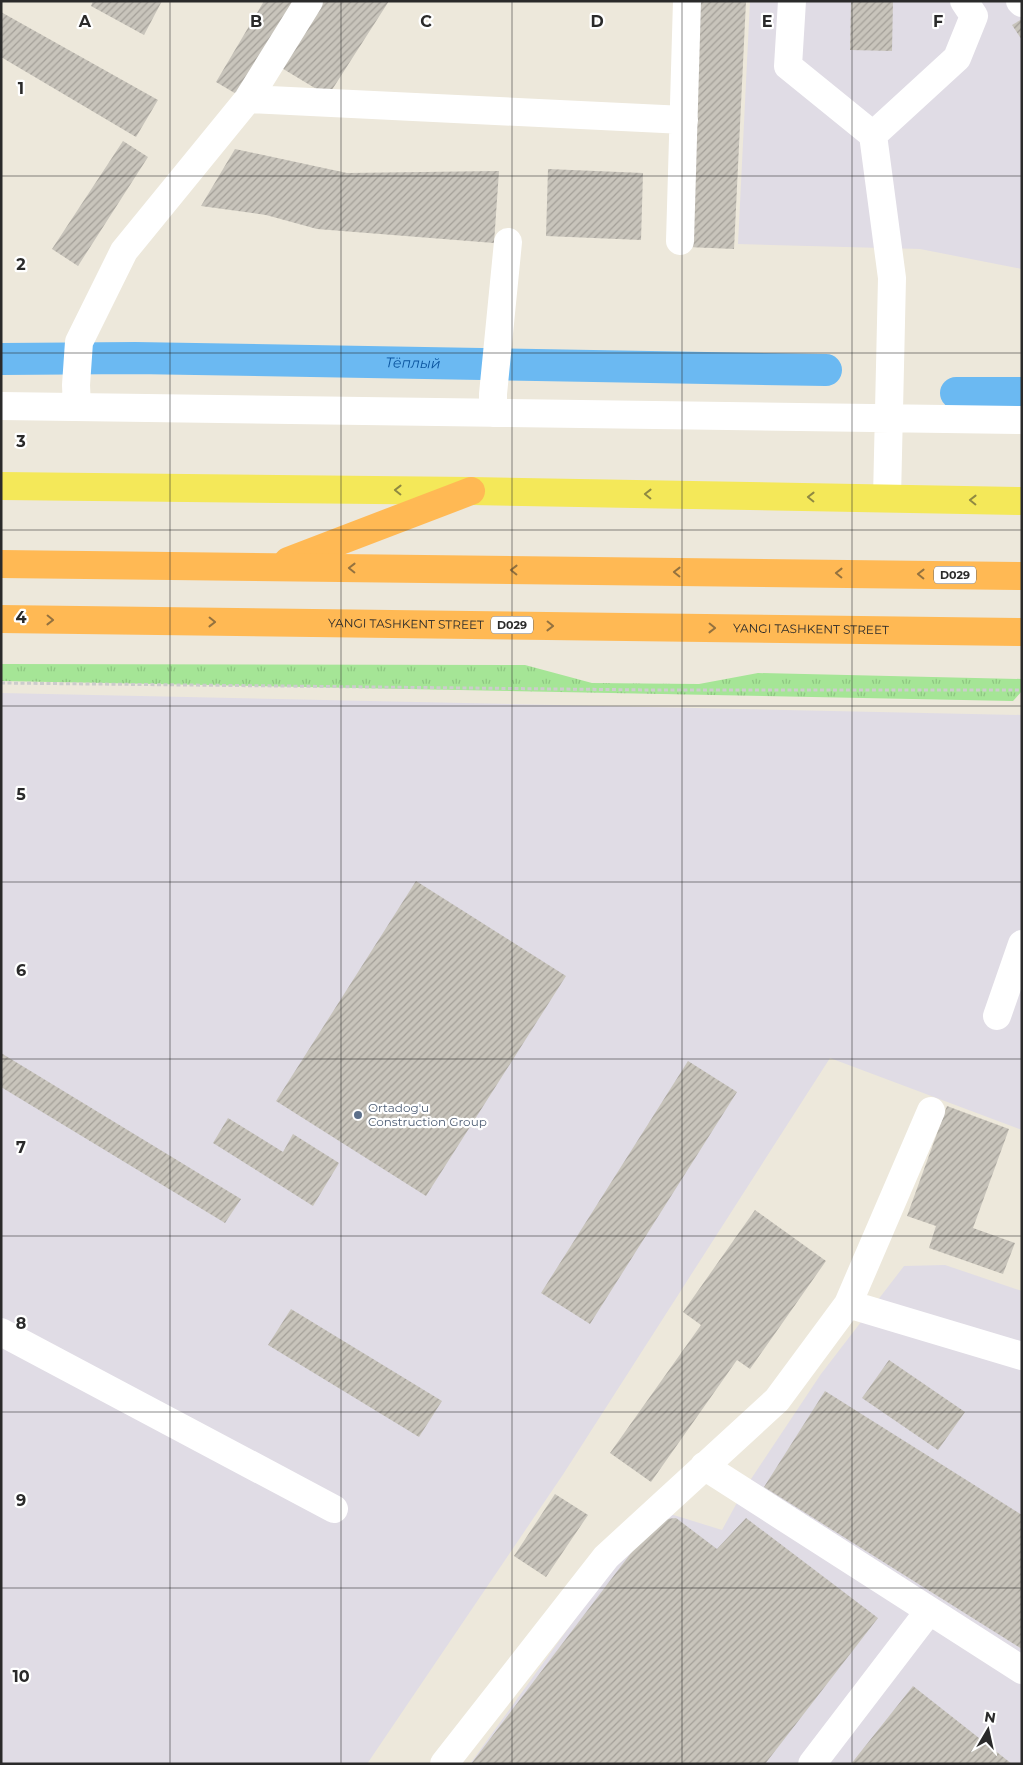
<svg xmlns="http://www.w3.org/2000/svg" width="1023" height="1765" viewBox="0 0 1023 1765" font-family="Montserrat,sans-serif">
  <defs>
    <pattern id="grass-tufts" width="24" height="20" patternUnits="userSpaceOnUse" patternTransform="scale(1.25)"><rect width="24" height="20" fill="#a5e596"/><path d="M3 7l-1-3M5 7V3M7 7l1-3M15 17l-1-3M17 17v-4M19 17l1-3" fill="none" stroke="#8ec581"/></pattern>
    <pattern id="building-hatch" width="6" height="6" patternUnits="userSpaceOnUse" patternTransform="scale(1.25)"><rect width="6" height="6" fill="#c8c4bb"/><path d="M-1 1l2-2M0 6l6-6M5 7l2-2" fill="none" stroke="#a39f98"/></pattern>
  </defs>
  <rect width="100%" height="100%" fill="#ede8db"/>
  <!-- industrial -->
  <path fill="#e0dce5" d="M750 1H1022V269L920 249 738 244Z
    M1 693 1022 715V1130L830 1058 564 1473 367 1764H1Z
    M945 1265 1022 1291V1764H470L625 1550 664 1512 722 1530 745 1488 821 1374 904 1266Z"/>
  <!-- grass -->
  <path fill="url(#grass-tufts)" d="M1 664 525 665 592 683 699 684 758 673 1022 679V691L1013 701 1 681Z"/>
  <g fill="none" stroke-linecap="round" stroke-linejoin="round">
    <!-- canal -->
    <g stroke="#6bb9f2" stroke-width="32">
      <path id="s1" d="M1 359 135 358 826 370"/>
      <path d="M956 393H1022"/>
    </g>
  </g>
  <!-- building -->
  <path fill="url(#building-hatch)" d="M93 1H162L144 35 91 6Z
    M264 1H293L238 95 216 82Z
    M322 1H389L328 96 280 67Z
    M698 1H746L734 249 687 247Z
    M851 1H893L892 51 850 50Z
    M1 12 158 100 136 137 1 57Z
    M1022 19V40L1012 25Z
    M123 141 148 157 78 266 52 249Z
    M235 149 347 173 499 171 494 243 317 229 266 215 201 206Z
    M548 169 643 173 641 240 546 236Z
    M416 881 566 976 426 1196 276 1101Z
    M1 1053 241 1199 225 1223 1 1087Z
    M688 1061 737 1092 590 1324 541 1293Z
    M947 1106 1009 1129 973 1228 1015 1243 1003 1274 929 1248 936 1226 907 1216Z
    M228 1118 283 1152 293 1134 339 1163 313 1206 213 1143Z
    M755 1210 826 1261 750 1369 737 1360 651 1482 610 1453 701 1325 683 1312Z
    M291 1309 442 1401 419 1437 268 1345Z
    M889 1360 965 1412 938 1450 862 1398Z
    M825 1391 1022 1515V1649L764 1487Z
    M555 1494 588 1515 546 1577 514 1556Z
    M676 1518 717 1549 746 1518 878 1618 765 1764H471L656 1520Z
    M913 1686 1012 1764H851Z"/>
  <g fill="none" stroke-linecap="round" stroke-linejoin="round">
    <!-- path -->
    <path stroke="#ccc" stroke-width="3" stroke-dasharray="4 2.5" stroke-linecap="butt" d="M1 683 651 690H1022"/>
    <!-- minor -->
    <path stroke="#fff" stroke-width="28" d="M792 1 788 66 873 135 892 278 887 498
      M1020 1 1022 3
      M248 99 684 120
      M873 135 957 58 974 16 964 1
      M680 241 687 1
      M1 406 1022 420
      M77 407 76 385 79 342 124 251 248 99 309 1
      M493 413V394L508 242
      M997 1016 1022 944
      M848 1304 1022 1356
      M1 1332 334 1509
      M704 1466 1022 1670
      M444 1764 606 1557 777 1400 848 1304 931 1111
      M812 1764 929 1611"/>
    <!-- major -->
    <path stroke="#f4e859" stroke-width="28" d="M1 486 471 491 1022 501"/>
    <!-- highway -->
    <g stroke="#ffb954" stroke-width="28">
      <path d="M288 561 471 491"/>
      <path d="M1 564 1022 576"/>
      <path id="s2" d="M1 619 1022 632"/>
    </g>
  </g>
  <!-- one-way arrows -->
  <defs><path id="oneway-chevron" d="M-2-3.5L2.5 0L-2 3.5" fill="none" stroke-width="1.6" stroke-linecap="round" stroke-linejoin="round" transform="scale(1.25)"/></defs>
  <g stroke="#8f8942">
    <use href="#oneway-chevron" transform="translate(398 490) rotate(-179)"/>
    <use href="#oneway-chevron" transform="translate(648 494) rotate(-179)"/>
    <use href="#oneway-chevron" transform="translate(811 497) rotate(-179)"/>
    <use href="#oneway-chevron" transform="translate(973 500) rotate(-179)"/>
  </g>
  <g stroke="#94723f">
    <use href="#oneway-chevron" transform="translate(352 568) rotate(-179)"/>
    <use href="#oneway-chevron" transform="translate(514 570) rotate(-179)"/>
    <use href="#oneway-chevron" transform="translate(677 572) rotate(-179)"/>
    <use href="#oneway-chevron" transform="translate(839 573) rotate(-179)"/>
    <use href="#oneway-chevron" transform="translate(921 574) rotate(-179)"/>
    <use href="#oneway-chevron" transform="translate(50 620) rotate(1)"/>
    <use href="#oneway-chevron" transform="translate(212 622) rotate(1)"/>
    <use href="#oneway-chevron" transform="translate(550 626) rotate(1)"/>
    <use href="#oneway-chevron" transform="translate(712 628) rotate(1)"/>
  </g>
  <!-- grid -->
  <path fill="none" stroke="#2a2a2a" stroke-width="1" stroke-opacity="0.55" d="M170 1V1764M341 1V1764M512 1V1764M682 1V1764M852 1V1764M1 176H1022M1 353H1022M1 530H1022M1 706H1022M1 882H1022M1 1059H1022M1 1236H1022M1 1412H1022M1 1588H1022"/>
  <!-- markers -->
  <circle fill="#5c6f8a" stroke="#fff" stroke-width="2" cx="358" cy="1115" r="5"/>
  <g text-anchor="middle" stroke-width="4.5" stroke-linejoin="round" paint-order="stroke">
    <!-- shield labels -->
    <g fill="#fff" stroke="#6a6a6a" stroke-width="1">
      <rect x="934" y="566.5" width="42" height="17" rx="4"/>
      <rect x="491" y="616.5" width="42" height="17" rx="4"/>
    </g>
    <g font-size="11" font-weight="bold" fill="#2a2a2a">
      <text x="955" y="579">D029</text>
      <text x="512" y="629">D029</text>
    </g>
    <!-- street labels -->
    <g font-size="12" fill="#2a2a2a" stroke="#fff">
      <text dy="4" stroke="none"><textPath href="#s2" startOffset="405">YANGI TASHKENT STREET</textPath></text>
      <text dy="4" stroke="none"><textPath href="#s2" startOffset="810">YANGI TASHKENT STREET</textPath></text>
    </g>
    <!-- service labels -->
    <g font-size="12" fill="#4e5e75" stroke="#fff" text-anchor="start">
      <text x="368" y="1112">Ortadog'u<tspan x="368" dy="14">Construction Group</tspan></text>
    </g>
    <!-- water labels -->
    <g font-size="14" font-style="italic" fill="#0a549e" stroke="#fff">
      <text dy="5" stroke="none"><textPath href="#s1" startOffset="412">Тёплый</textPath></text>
    </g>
  </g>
  <g font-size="16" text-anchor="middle" font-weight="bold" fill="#2a2a2a" stroke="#fff" stroke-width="4.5" stroke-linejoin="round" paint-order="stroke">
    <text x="85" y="27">A</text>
    <text x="256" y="27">B</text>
    <text x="426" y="27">C</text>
    <text x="597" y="27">D</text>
    <text x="767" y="27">E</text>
    <text x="938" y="27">F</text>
    <text x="21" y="94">1</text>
    <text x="21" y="270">2</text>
    <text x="21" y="447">3</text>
    <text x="21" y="623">4</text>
    <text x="21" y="800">5</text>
    <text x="21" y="976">6</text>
    <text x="21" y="1153">7</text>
    <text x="21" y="1329">8</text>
    <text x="21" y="1506">9</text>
    <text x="21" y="1682">10</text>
  </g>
  <!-- border -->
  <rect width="1023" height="1765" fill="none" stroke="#2a2a2a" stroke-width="5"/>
  <!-- north arrow -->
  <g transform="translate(988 1730) rotate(9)" stroke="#ffffff" stroke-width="4" paint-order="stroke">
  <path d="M0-4L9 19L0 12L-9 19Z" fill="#2a2a2a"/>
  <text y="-8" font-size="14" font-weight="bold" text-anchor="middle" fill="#2a2a2a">N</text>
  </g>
</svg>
